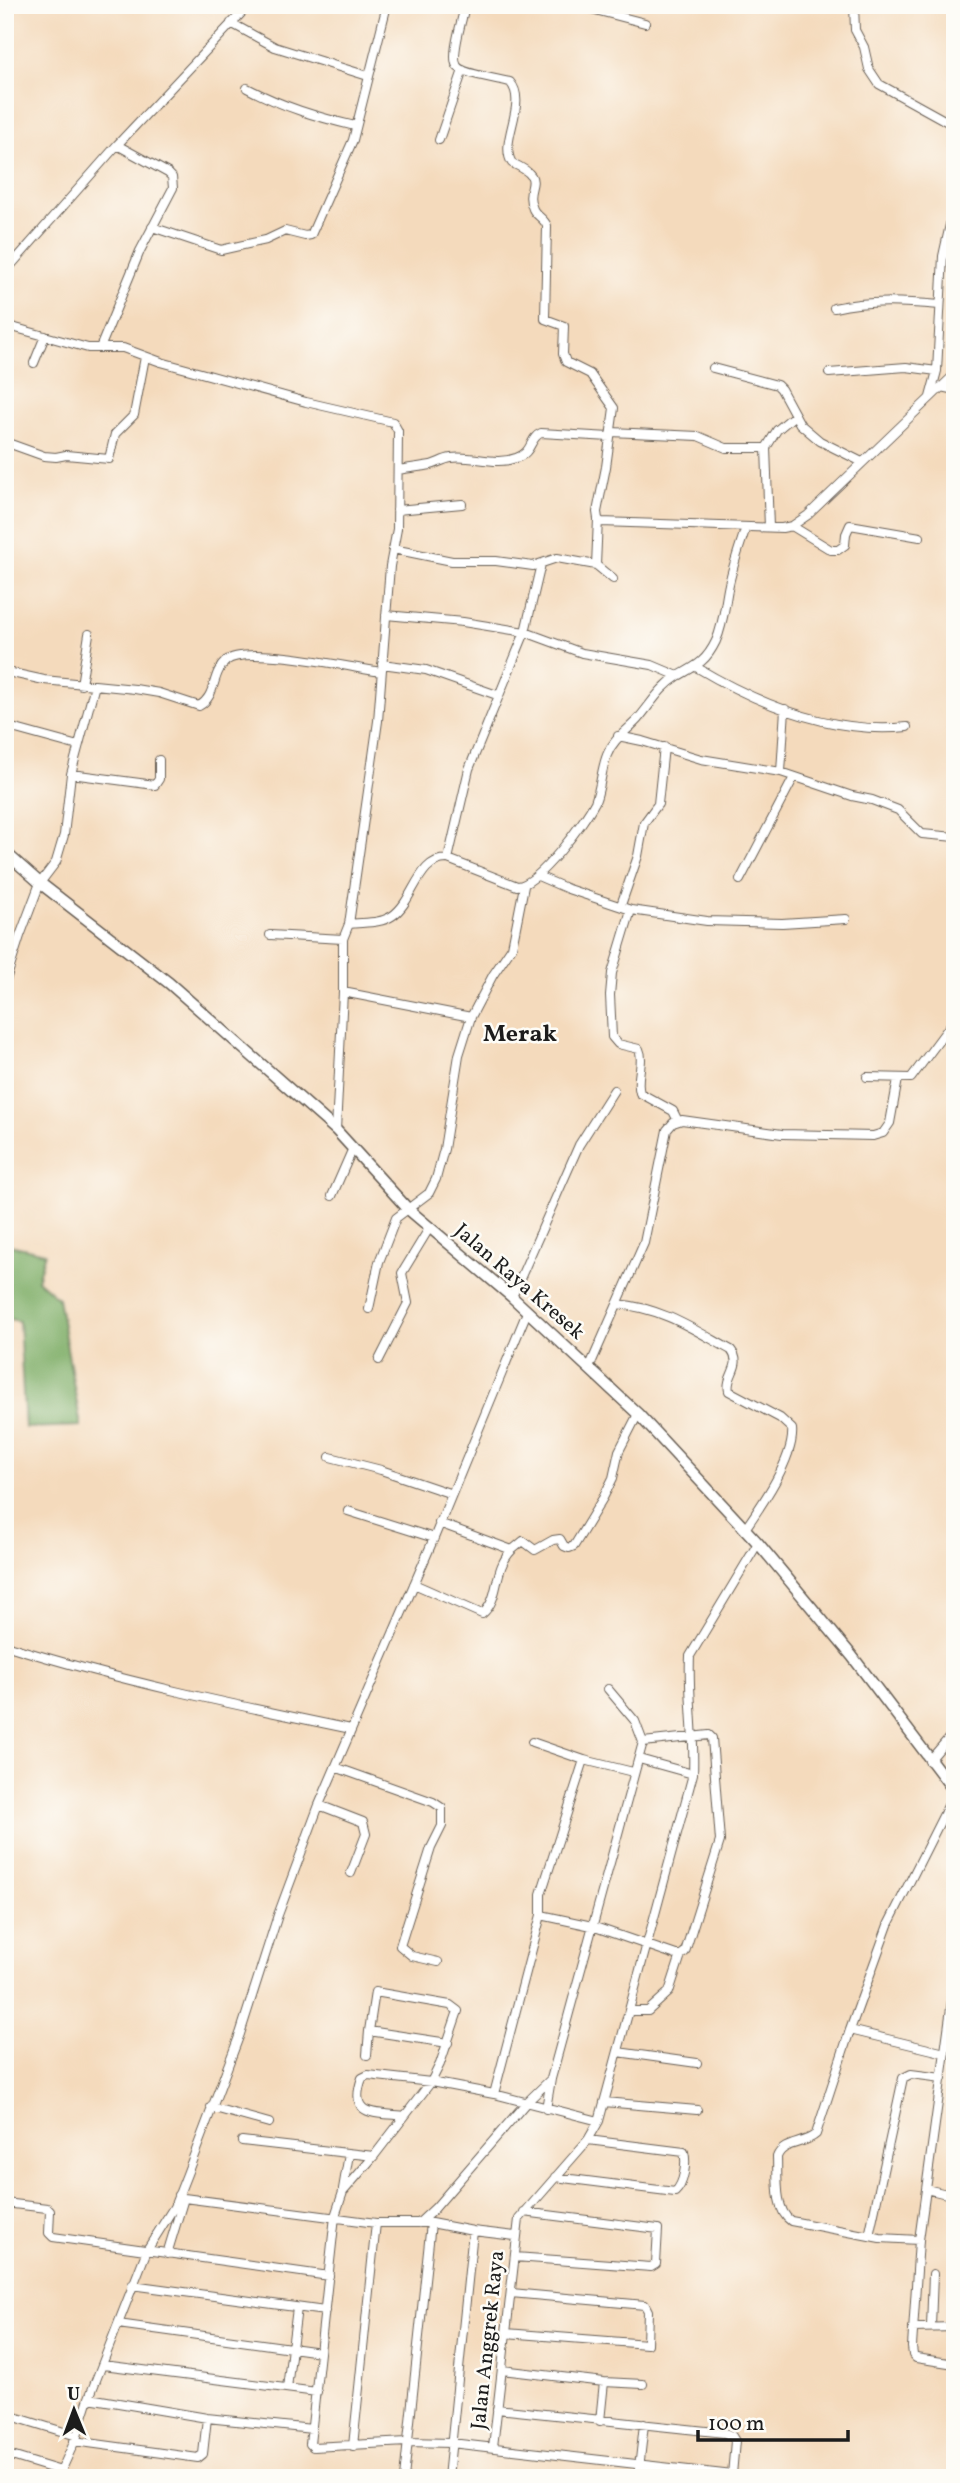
<svg xmlns="http://www.w3.org/2000/svg" width="960" height="2483" viewBox="0 0 960 2483" font-family="Vollkorn,serif">
  <rect width="100%" height="100%" fill="#fdfcf7"/>
  <filter id="ink" filterUnits="userSpaceOnUse"><feTurbulence type="fractalNoise" baseFrequency=".0143" numOctaves="2"/><feDisplacementMap in="SourceGraphic" scale="14" xChannelSelector="R" yChannelSelector="G"/><feConvolveMatrix kernelMatrix="1 2 1 2 8 2 1 2 1" color-interpolation-filters="sRGB"/></filter>
  <filter id="wash" filterUnits="userSpaceOnUse"><feTurbulence type="fractalNoise" baseFrequency=".00686" numOctaves="4" result="noise"/><feDisplacementMap in="SourceGraphic" scale="28" xChannelSelector="R" yChannelSelector="G"/><feGaussianBlur stdDeviation="1.57" result="paint"/><feColorMatrix in="noise" values="0 0 0 0 0 0 0 0 0 0 0 0 0 0 0 0 0 1.4 0 .05"/><feComposite in="paint" operator="in"/></filter>
  <g filter="url(#wash)">
    <rect width="100%" height="100%" fill="#f4dabc"/>
    <!-- forest -->
    <path fill="#7fae67" stroke="#4e6542" stroke-width="2" d="M5 1244 45 1253 37 1280 58 1298 81 1426 25 1428 19 1321 5 1318Z"/>
  </g>
  <g filter="url(#ink)">
    <g fill="none" stroke-linecap="round" stroke-linejoin="round">
      <!-- street casing -->
      <g stroke="#685e54" stroke-width="10">
        <path id="street" d="M465 5C463 18 450 56 457 66 462 74 499 79 510 82 529 103 498 142 512 163 550 180 522 185 533 209 536 216 544 218 547 226L545 319 564 326 563 354 566 362 590 374 614 408 606 467 597 512 598 519 601 522 782 528 792 526 808 515 955 374
          M576 5 645 23
          M854 5 855 30 864 47 869 69 879 84 955 126
          M231 23 275 47 368 76
          M247 88C283 107 317 117 355 126
          M439 140 463 70
          M152 227 221 250 266 240 285 231 305 236 311 235 353 140 387 5
          M5 272 117 145 249 5
          M834 308C870 300 904 302 940 305
          M5 325 88 348H123L161 362 306 402 393 422 398 431 397 529 390 566 378 721 349 924 343 939V992L336 1130
          M100 348 140 251 173 188 172 177 168 173 117 145
          M34 363 45 336
          M713 368 777 385 781 389 800 424 820 441 862 462
          M829 373 906 367 937 371
          M941 387 955 390
          M930 397 937 371 943 256 955 202
          M611 432 698 436 726 448H766L777 430 795 415
          M5 442 44 456 56 457 66 455 109 459 115 434 134 415 145 357
          M766 448 769 527
          M398 470C409 468 420 467 431 465 438 463 444 459 451 458 473 455 495 466 516 458 533 453 529 438 541 433L610 437
          M397 510 462 504
          M792 526 831 550H838L845 545 846 534 850 525 920 537
          M393 549 452 561H496L533 566 557 558 596 565 613 579
          M596 565 598 519
          M386 615 463 622 525 632 582 653 652 665 678 676
          M382 664 426 670 497 695
          M696 667C758 704 833 735 907 727
          M12 673 44 680 135 689 159 693 199 706C217 696 211 674 226 661 245 644 354 668 381 672
          M81 685 89 634
          M5 726 78 746
          M618 736 642 741 701 759 781 772 852 796 872 800 898 810 922 834 955 837
          M781 772 785 709
          M71 774 155 785 159 779V760
          M448 859 469 769 525 632 541 564
          M538 876 568 889 631 910 707 921 782 923 846 919
          M740 880 794 777
          M621 905 638 856 644 823 658 804 664 747
          M631 910 612 973 610 995 612 1037 618 1044 639 1049C645 1062 635 1078 640 1093L673 1111 678 1121
          M349 924C363 922 380 924 392 916 415 901 417 858 448 859L517 886C538 886 585 821 595 802 601 787 601 770 607 755 613 739 627 731 638 719 651 704 660 687 678 676 696 666 706 662 716 641 724 623 725 602 729 584 733 565 740 546 746 527
          M270 935 343 939
          M5 983 20 936 40 883 56 862 64 835 71 774 95 685
          M343 992 471 1017
          M867 1077 911 1078 955 1019
          M332 1196 353 1148
          M512 1297 579 1145 614 1090
          M617 1304C663 1308 693 1329 731 1350 744 1366 725 1375 729 1391L780 1418 792 1429C795 1457 761 1506 745 1529
          M369 1309 379 1262 396 1218 429 1193 436 1179 444 1149 459 1055 471 1017 493 975 512 947 524 886
          M379 1360 408 1303 402 1273 430 1227
          M589 1368 644 1243 667 1130 673 1123 682 1120 782 1134 873 1136 883 1133 890 1123 898 1079
          M330 1457 381 1470 452 1494
          M348 1511 434 1538
          M439 1523 512 1550 523 1541 535 1550 553 1540 560 1539 564 1546 569 1548 574 1546 603 1498 613 1478 619 1451 638 1414
          M414 1584 482 1614C501 1599 492 1570 512 1550
          M5 1645C119 1681 235 1705 351 1729
          M608 1689 635 1721 643 1742
          M532 1742 584 1760
          M639 1759 693 1774
          M929 1761 954 1732
          M335 1767 433 1802 442 1808V1826L431 1848 400 1946 412 1956 438 1962
          M319 1805 363 1822 366 1834 351 1873
          M955 1979 919 2240 912 2347 913 2355 916 2358 955 2364
          M629 2011H648L669 1992 681 1955
          M850 2030 945 2053
          M448 2043 369 2031 375 1992 450 2005 458 2011 440 2064 431 2082 374 2156 343 2192 335 2216 310 2444 313 2447 407 2442 451 2443 759 2478
          M618 2052 697 2063
          M367 2055 369 2031
          M494 2094 541 1915V1894L584 1760 633 1772
          M604 2102 697 2110
          M211 2107 269 2123
          M546 2109 551 2079
          M404 2116C375 2112 348 2118 362 2078L368 2075 431 2082 494 2094 599 2121
          M242 2141 374 2156
          M555 2177 675 2192C684 2184 687 2163 684 2152L588 2140
          M343 2189 349 2154
          M926 2189 955 2196
          M178 2195 184 2198 376 2223H431L473 2231 515 2236
          M5 2203 47 2208 50 2211 49 2233 53 2237 329 2276
          M419 2223 435 2208 525 2104 551 2079 643 1742 709 1735 712 1738 720 1841 685 1952 681 1955H676L592 1926 541 1915
          M869 2236 903 2078 911 2074 942 2078
          M919 2240 880 2238 791 2221C774 2210 778 2175 777 2157 783 2141 804 2145 816 2134L850 2030 888 1925 955 1792
          M167 2254 184 2198
          M515 2257 651 2267 656 2264 658 2229 524 2212
          M132 2285 325 2311
          M118 2324 320 2352
          M931 2327 933 2274
          M913 2328 955 2327
          M506 2333 647 2344 648 2311 645 2305 511 2293
          M103 2365 317 2392
          M502 2370 604 2382 643 2384
          M287 2388 297 2308
          M89 2398 207 2418 312 2429
          M497 2409 725 2433 732 2436 735 2441 732 2475
          M5 2414 77 2436
          M600 2421 604 2382
          M74 2441 198 2458 203 2454 207 2418
          M353 2446 376 2223
          M493 2447 519 2219 588 2140 599 2121 693 1774C695 1734 688 1695 690 1656L758 1543
          M5 2454 61 2471
          M58 2478 77 2436 89 2398 147 2250 174 2207 187 2174 240 2034 278 1915 319 1805 434 1538 527 1312
          M404 2478 431 2223
          M448 2478 473 2231
          M638 2478 644 2424"/>
      </g>
      <!-- secondary casing -->
      <g stroke="#685e54" stroke-width="13">
        <path id="secondary" d="M5 852 40 883 169 983 336 1130 408 1209 512 1297 638 1414 758 1543 852 1656 955 1792"/>
      </g>
      <!-- street -->
      <use href="#street" stroke="#fff" stroke-width="8"/>
      <!-- secondary -->
      <use href="#secondary" stroke="#fff" stroke-width="10"/>
    </g>
  </g>
  <g text-anchor="middle" stroke-width="5" stroke-linejoin="round" paint-order="stroke">
    <!-- street labels -->
    <g font-size="21" fill="#1c1c1c" stroke="#fdfcf7">
      <text transform="translate(520 1281) rotate(41)" y="7">Jalan Raya Kresek</text>
      <text transform="translate(487 2340) rotate(-84)" y="7">Jalan Anggrek Raya</text>
    </g>
    <!-- quarter labels -->
    <g font-size="24" font-weight="bold" fill="#1c1c1c" stroke="#fdfcf7">
      <text x="520" y="1041">Merak</text>
    </g>
  </g>
  <!-- margin -->
  <rect width="960" height="2483" fill="none" stroke="#fdfcf7" stroke-width="28"/>
  <!-- north arrow -->
  <g transform="translate(74 2410) rotate(359)" stroke="#fdfcf7" stroke-width="5" paint-order="stroke">
  <path d="M0-5L12 26L0 18L-12 26Z" fill="#1c1c1c"/>
  <text y="-10" font-size="19" font-weight="bold" text-anchor="middle" fill="#1c1c1c">U</text>
  </g>
  <!-- scale -->
  <path d="M698 2430v10h150v-10" fill="none" stroke="#1c1c1c" stroke-width="3.5"/>
  <text x="708" y="2430" font-size="21" fill="#1c1c1c" stroke="#fdfcf7" stroke-width="5" paint-order="stroke">100 m</text>
</svg>
